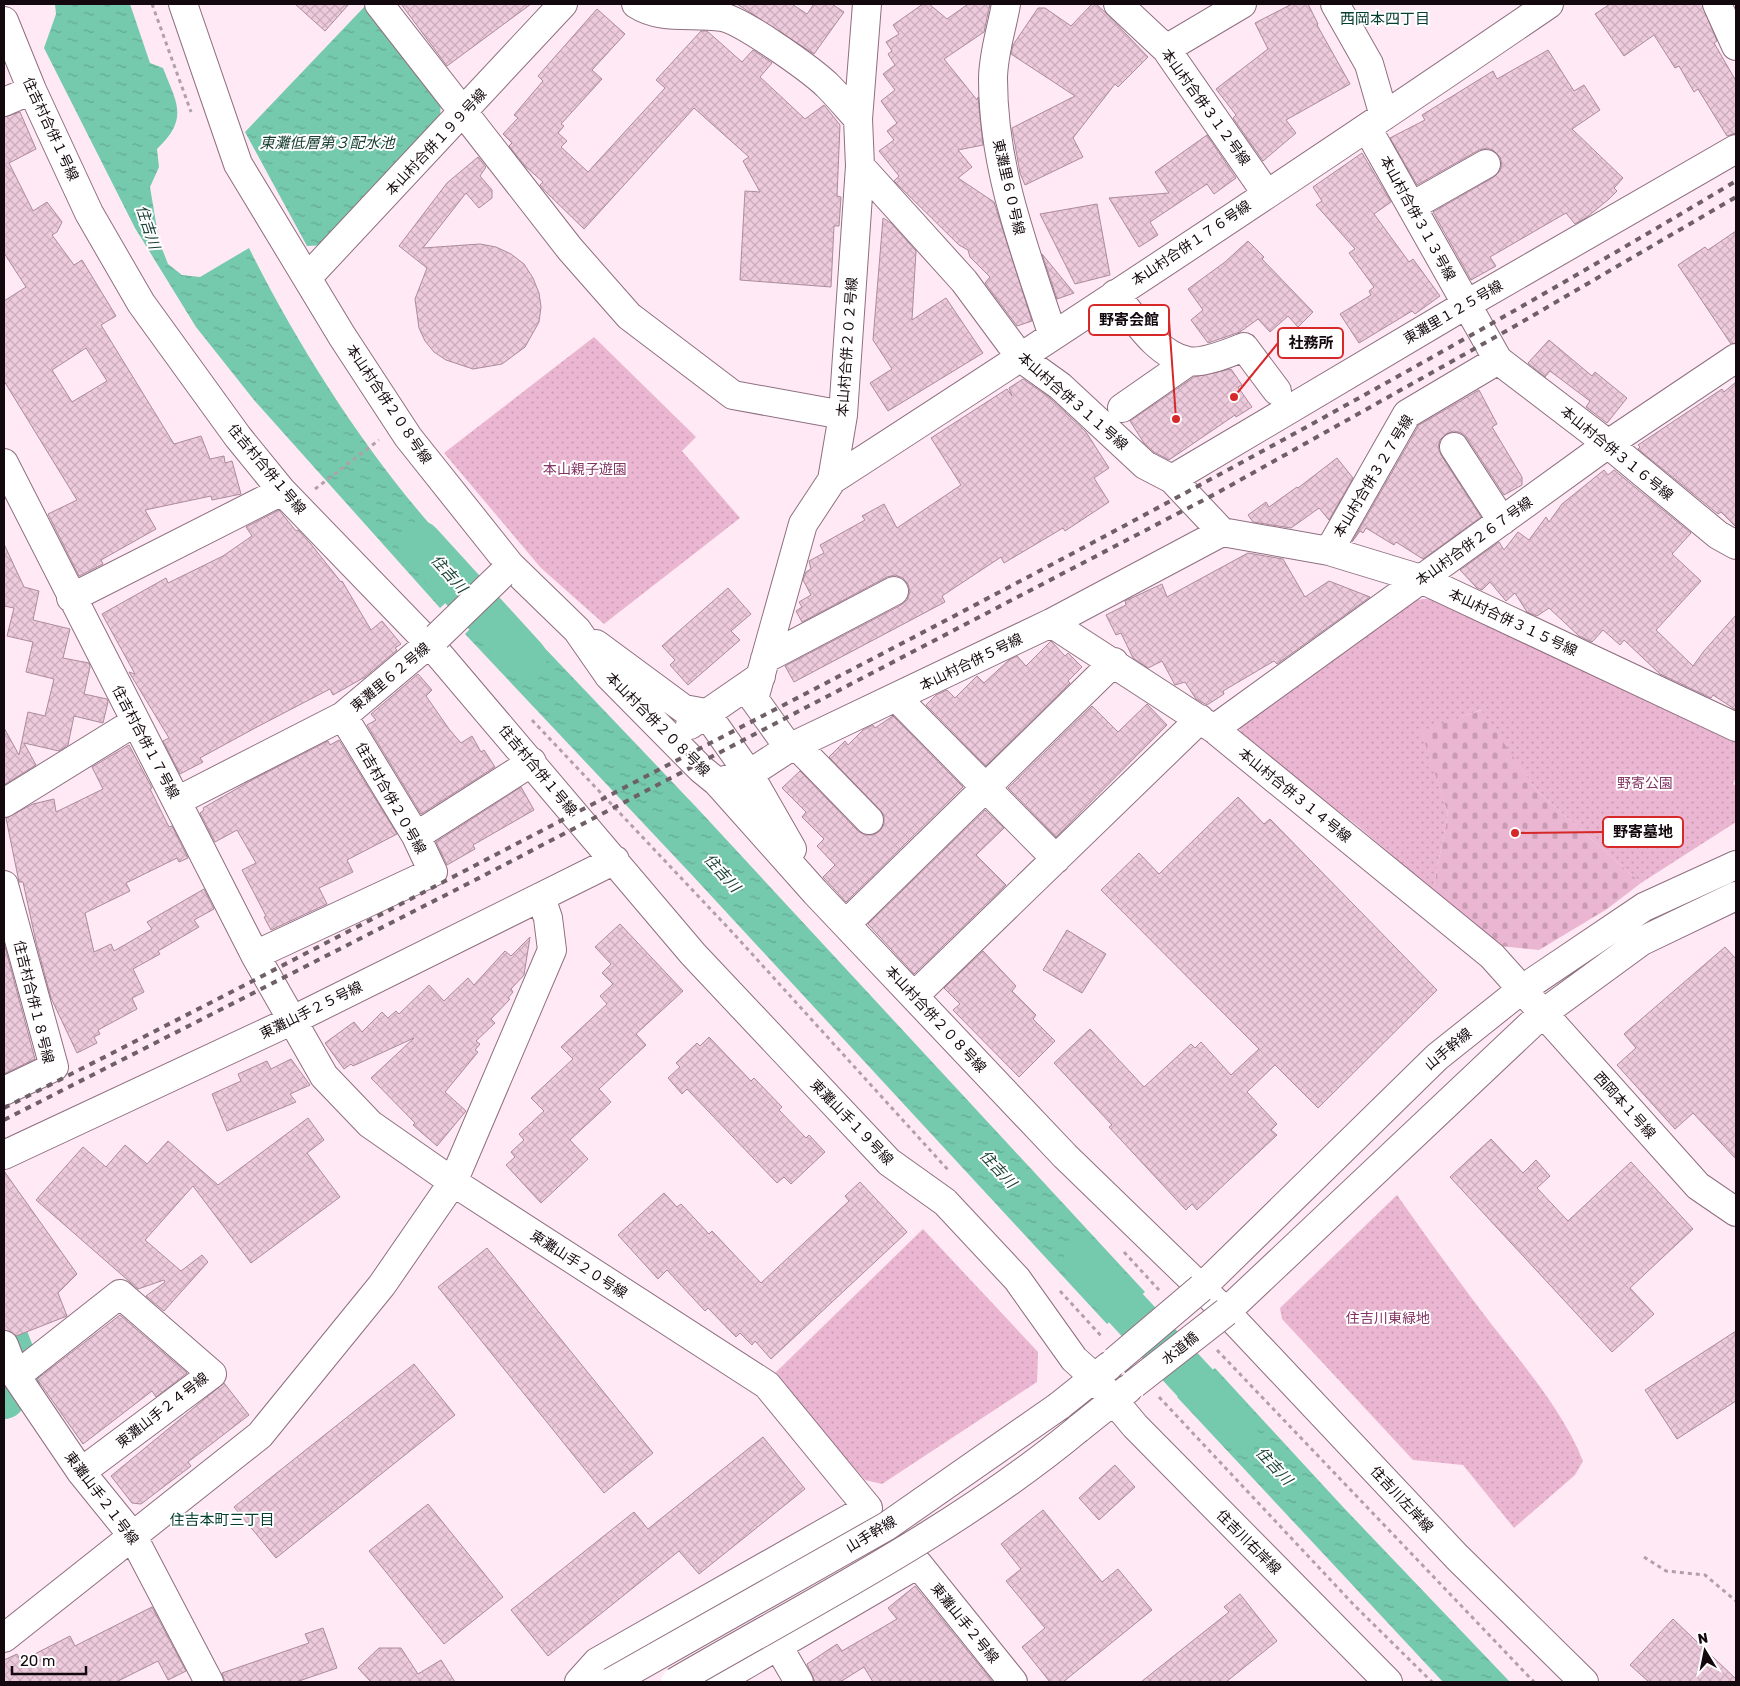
<svg xmlns="http://www.w3.org/2000/svg" width="1740" height="1686" viewBox="0 0 1740 1686" font-family="Rubik,'Noto Sans JP',sans-serif">
  <defs>
    <pattern id="cemetery-stones" width="16" height="16" patternUnits="userSpaceOnUse" patternTransform="scale(1.25)"><rect width="16" height="16" fill="#ebb6d1"/><path d="M2 7V4a2 2 0 0 1 4 0v3zM10 15v-3a2 2 0 0 1 4 0v3z" fill="#c99bb2"/></pattern>
    <pattern id="park-dots" width="8" height="8" patternUnits="userSpaceOnUse" patternTransform="scale(1.25)"><rect width="8" height="8" fill="#ebb6d1"/><path d="M2 2h.1M6 6h.1" fill="none" stroke="#c99bb2" stroke-width="1.8" stroke-linecap="round"/></pattern>
    <pattern id="water-ripples" width="26" height="14" patternUnits="userSpaceOnUse" patternTransform="scale(1.25)"><rect width="26" height="14" fill="#75c9ad"/><path d="M2 4q2-2 4 0t4 0M15 11q2-2 4 0t4 0" fill="none" stroke="#64ab94"/></pattern>
    <pattern id="building-cross-hatch" width="8" height="8" patternUnits="userSpaceOnUse" patternTransform="scale(1.25)"><rect width="8" height="8" fill="#edcadc"/><path d="M0 0l8 8M0 8l8-8" fill="none" stroke="#caacbc"/></pattern>
  </defs>
  <rect width="100%" height="100%" fill="#ffe9f4"/>
  <!-- cemetery -->
  <path fill="url(#cemetery-stones)" d="M1482 710 1537 791 1641 883 1607 909 1539 950 1500 946 1433 890 1448 814 1420 730Z"/>
  <!-- park -->
  <path fill="url(#park-dots)" d="M594 337 696 437 682 451 740 518 604 624 541 568 444 453Z
    M1434 598 1736 740V777L1733 784 1736 786V822L1641 883 1537 791 1481 710 1421 731 1448 814 1433 890 1354 823 1242 739 1239 724 1414 600Z
    M1397 1195C1428 1239 1459 1282 1492 1325 1525 1367 1563 1411 1583 1461L1575 1475 1514 1528 1463 1465 1413 1460 1282 1319 1280 1308Z
    M923 1229 1038 1352 1037 1382 882 1484 865 1480 772 1376Z"/>
  <!-- water -->
  <path fill="url(#water-ripples)" d="M55 4H130L150 63 163 68C177 104 189 118 157 149L159 167 150 187 159 241 168 264 182 275 200 277 249 248C307 364 385 482 476 575L440 608 254 400 196 327 135 228 44 48 56 14Z
    M367 4 441 101 440 117 326 245 307 246 245 132Z
    M499 600 698 809 1145 1292 1107 1324 691 874 465 634Z
    M1215 1368 1343 1507 1510 1682H1443L1177 1397Z"/>
  <g fill="none" stroke-linecap="round" stroke-linejoin="round">
    <!-- river -->
    <path stroke="#75c9ad" stroke-width="44" d="M420 543 525 658
      M1085 1264 1236 1427
      M4 1332 20 1374 4 1397"/>
  </g>
  <!-- building -->
  <path fill="url(#building-cross-hatch)" stroke="#ac8b9c" fill-rule="evenodd" d="M295 4H349L325 31Z
    M401 4H531L447 66Z
    M737 4H792L807 14 814 4H832L844 12 814 54Z
    M923 4H929L947 19 968 4H990L984 32 944 59 977 100 978 97 983 145 958 150 972 167 958 178 994 202 1032 321 1017 326 985 283 990 277 970 257 968 250 959 245 894 181 899 176 879 151 894 140 887 131 897 123 881 101 895 90 883 74 895 65 888 54 892 51 886 42 899 34 893 25Z
    M1092 4H1096L1106 13 1148 57 1118 87 1115 84 1073 138 1083 157 1025 185 1020 173 1012 128 1075 96 1011 54 1013 45 1038 8H1045L1071 26Z
    M1292 4H1308L1318 24 1317 25 1350 84 1286 120 1296 133 1263 161 1233 118 1236 115 1216 89 1268 49 1255 23Z
    M1610 4H1702L1717 41 1714 43 1736 81V133L1727 136 1698 89 1694 92 1679 66 1675 68 1654 35 1624 56 1595 14Z
    M597 9 625 34 592 70 602 79 561 124 564 126 558 133 567 141 561 147 588 172 665 88 656 80 701 31H707L742 62 753 50 772 63 760 77 805 119 824 105 840 125 837 196 841 197 839 226H834L831 287 740 280 745 191 760 192 743 161 749 157 694 108 584 229 545 191 540 185 543 182 525 166 509 146 512 143 503 134 518 118 514 115 543 81 538 76Z
    M1548 50 1574 91 1584 85 1600 110 1572 129 1623 178 1614 188 1617 191 1609 199 1587 217 1575 224 1566 213 1490 257 1496 266 1471 280 1433 212 1494 177 1499 172 1502 165 1500 157 1493 150 1487 148 1479 150 1417 185 1390 138 1425 120 1422 115 1493 71 1497 79Z
    M20 112 36 149 9 163 33 211 47 202 62 222 57 232 52 235 74 265 82 260 116 316 101 325 174 444 201 436 210 459 224 456 225 463 232 461 241 494 212 500 211 496 145 510 156 529 101 560 103 564 79 576 48 514 77 500 4 381V301L26 287 4 253V117ZM86 348 107 381 72 402 52 370Z
    M1207 135 1236 178 1214 194 1207 184 1150 222 1158 235 1139 247 1109 198 1169 193 1155 172Z
    M1362 153 1391 202 1374 214 1409 262 1413 259 1440 296 1415 314 1412 311 1359 343 1340 314 1371 295 1369 291 1374 287 1349 253 1355 249 1316 205 1322 201 1313 187Z
    M478 157 486 167 480 176 492 190V198L479 208 466 193 423 248 480 244 496 247 511 254 524 264 533 278 539 293 541 307 539 322 525 347 502 364 473 369 446 360 434 352 425 341 419 328 415 299 427 268 399 246 447 183Z
    M1097 204 1110 275 1075 284 1040 214Z
    M883 218 891 223 916 251 912 320 946 298 983 353 888 411 870 383 892 369 873 340Z
    M1736 231V343L1731 344 1678 265 1705 247 1708 250Z
    M1248 241 1264 257 1262 259 1313 312 1298 327 1288 316 1270 332 1258 319 1240 332 1208 343 1191 320 1203 310 1188 289 1225 262Z
    M1042 254 1074 293 1057 299Z
    M1549 340 1592 376 1595 372 1627 398 1607 423 1586 407 1590 401 1550 371 1545 377 1528 363Z
    M1231 369 1242 385 1238 387 1252 407 1236 417 1235 415 1169 460 1154 452 1144 443 1130 421 1194 377Z
    M1023 379 1050 398 1086 432 1109 468 1094 478 1109 502 1065 531 1063 528 1004 563 1001 557 942 596 945 602 794 682 785 666 901 605 907 600 910 592 908 584 903 578 895 575 887 577 802 622 796 611 802 607 799 602 811 595 803 580 806 572 811 569 809 561 824 553 820 545 865 520 862 516 884 504 897 528 961 485 931 438 1007 389 1012 396 1009 388Z
    M1736 382V527L1721 512 1718 514 1638 449 1640 447 1638 445 1722 389 1724 392Z
    M1479 390 1497 424 1492 427 1522 477V485L1504 495 1467 438 1461 433 1454 431 1446 434 1440 440 1438 447 1441 455 1481 517 1423 559 1396 542 1394 545 1366 528 1363 533 1360 531 1352 542 1419 425Z
    M1337 458 1353 478 1329 520 1319 508 1291 528 1253 522 1248 515 1266 502 1269 507 1297 487 1298 488Z
    M1604 470 1608 475 1614 470 1691 533 1672 554 1701 581 1656 630 1693 666 1704 651 1736 615V710L1713 695 1711 698 1660 674 1624 640 1620 645 1603 630 1592 642 1579 636 1549 608 1537 616 1527 612 1515 593 1506 601 1490 582 1482 590 1477 588 1460 570 1499 542 1504 550 1518 532 1529 540 1546 517 1549 522 1562 504Z
    M279 510 296 531 298 530 310 543 341 582 342 581 371 630 382 621 401 644 395 648 397 650 365 677 333 695 330 689 255 728 200 758 203 762 180 774 163 741 169 738 129 672 135 674 102 614 166 578 168 583 223 556 252 536 246 527Z
    M4 544 24 587 39 591 33 620 70 629 63 658 89 663 90 667 84 694 107 699 108 702 103 723 74 716 68 745 59 751 24 743 36 765 4 785V728L19 755 28 712 45 716 54 679 26 672 33 642 7 636 14 608 4 606Z
    M1248 553 1283 559 1305 597 1329 581 1370 597 1277 664 1274 661 1223 691 1224 694 1207 705 1196 699 1185 682 1175 685 1162 661 1148 668 1133 658 1121 633 1116 635 1106 615 1126 605 1125 601 1162 584 1167 597Z
    M728 588 751 614 731 631 740 640 688 685 670 665 675 660 662 646Z
    M1051 641 1065 656 1068 653 1082 667 1068 681 1070 683 986 766 926 705 936 695 947 690 955 698 977 676 984 683 1009 660 1017 656 1026 666Z
    M418 674 432 690 426 696 449 729 461 743 472 736 481 752 484 750 495 767 421 814 367 725 376 720 371 714Z
    M1147 704 1167 725 1056 837 1008 788 1092 706 1118 732Z
    M893 716 963 787 846 902 823 877 835 865 817 846 824 839 802 817 806 812 782 788 800 771 858 831 865 835H873L880 831 884 824V816L880 810 829 757 845 741 848 745 863 730 873 725 875 728Z
    M339 740 397 834 347 860 353 872 319 888 327 904 271 930 264 917 266 916 242 870 256 863 237 830 215 842 200 813 204 810 203 808 252 780 328 741 330 745Z
    M129 745 152 788 150 789 169 827 172 826 188 858 179 862 177 858 126 883 130 891 85 913 94 952 111 944 114 951 152 929 147 922 204 889 214 909 194 920 199 927 158 951 160 954 133 969 144 992 132 998 137 1009 98 1030 100 1034 94 1037 97 1043 77 1053 51 998 36 942 23 882H19L6 818 33 804 54 799 56 812 103 789 92 767Z
    M521 787 534 810 473 845 475 849 447 865 436 842Z
    M1238 797 1264 824 1270 819 1437 990 1318 1108 1275 1065 1247 1092 1277 1124 1271 1130 1277 1135 1197 1210 1192 1204 1186 1210 1109 1127 1112 1125 1054 1063 1090 1029 1144 1087 1191 1044 1195 1048 1201 1042 1231 1075 1259 1049 1101 890 1139 853 1159 874Z
    M985 810 1004 828 976 855 1006 885 914 974 868 924Z
    M620 924 683 991 636 1034 646 1045 599 1089 611 1102 570 1140 588 1159 541 1203 506 1165 515 1157 511 1152 524 1140 519 1134 544 1111 531 1098 573 1059 561 1047 607 1004 600 996 613 984 602 973 611 964 595 947Z
    M1067 930 1106 954 1082 993 1043 970Z
    M530 937 524 975 511 989 513 992 508 998 510 999 491 1019 495 1023 476 1041 480 1044 475 1050 478 1052 445 1092 466 1111 437 1146 413 1125 415 1123 371 1078 414 1038 353 1066 351 1064 344 1069 325 1043 354 1022 362 1032 382 1012 388 1018 396 1011 399 1014 429 985 444 1001 468 978 474 985 505 951 511 956Z
    M4 943 35 1059 4 1074Z
    M1725 947 1736 959V1159L1693 1113 1675 1129 1617 1065 1636 1048 1624 1034Z
    M983 951 1016 986 1012 991 1036 1015 1033 1019 1055 1041 1019 1077 953 1010 960 1004 944 988Z
    M709 1037 751 1081 754 1078 782 1107 779 1110 806 1138 809 1135 825 1152 791 1184 784 1177 777 1183 687 1089 682 1094 668 1078 680 1067 676 1063 697 1043 700 1046Z
    M291 1059 310 1085 290 1094 296 1102 227 1131 212 1094 241 1081 238 1074 267 1061 271 1069Z
    M308 1118 324 1140 307 1153 340 1197 251 1263 193 1186 145 1240 181 1271 202 1255 208 1262 164 1311 146 1296 165 1282 164 1280 138 1289 36 1200 83 1147 106 1167 125 1145 147 1164 168 1141 218 1185Z
    M1491 1139 1523 1173 1536 1160 1550 1176 1537 1188 1568 1221 1631 1162 1693 1229 1630 1288 1654 1314 1612 1352 1450 1177Z
    M4 1171 77 1274 58 1293 67 1316 16 1336 4 1330Z
    M860 1182 907 1232 771 1359 755 1341 752 1345 740 1333 736 1337 708 1308 705 1311 667 1270 658 1279 618 1235 664 1193 677 1207 681 1204 709 1234 712 1231 761 1283 849 1201 845 1196Z
    M487 1248 653 1453 604 1493 438 1287Z
    M120 1315 187 1373 156 1397 152 1391 83 1444 37 1379Z
    M1736 1331V1401L1677 1439 1645 1390Z
    M414 1364 455 1415 276 1558 234 1507Z
    M224 1383 249 1415 188 1462 191 1466 141 1504 132 1503 111 1476Z
    M763 1437 805 1489 699 1574 679 1551 548 1656 511 1610 634 1512 648 1529Z
    M1115 1465 1135 1487 1099 1520 1079 1498Z
    M428 1504 503 1597 444 1644 369 1551Z
    M1043 1510 1102 1582 1118 1569 1152 1610 1063 1682H1050L1022 1647 1045 1628 1006 1581 1021 1569 1001 1544Z
    M915 1586 993 1682H873L864 1667 840 1682H815L807 1664 837 1644 842 1651 897 1619 888 1608Z
    M1240 1594 1277 1641 1226 1682H1141L1229 1612 1224 1607Z
    M152 1607 186 1671 168 1680 158 1661 116 1682H4V1660L17 1654 21 1661 70 1636 75 1646Z
    M1673 1619 1736 1679V1682H1649L1630 1665Z
    M323 1628 337 1668 296 1682H225L222 1673 309 1643 305 1634Z
    M379 1648H401L418 1674 441 1660 455 1682H371L358 1668Z"/>
  <g fill="none" stroke-linecap="round" stroke-linejoin="round">
    <!-- minor casing -->
    <g stroke="#8f6f80" stroke-width="30">
      <path id="minor" d="M183 4 238 164 342 336 408 437 510 565 577 630 609 676 701 769 717 782 815 892 1065 1156 1226 1312 1457 1557 1584 1682
        M379 4 570 249 629 316 733 395 843 415
        M636 4C662 21 693 12 722 17 743 21 810 69 827 85 838 96 848 108 858 119
        M1006 4C1002 28 993 54 993 79 993 170 1025 250 1053 336
        M1118 4 1166 49 1266 193
        M1335 4 1369 64 1384 116
        M1717 4 1736 46
        M4 21 32 90 89 213 141 303 238 437 282 491 430 644 693 954 889 1162 945 1202 1017 1279 1074 1359 1095 1378 1135 1426 1388 1682
        M1166 49 1242 4
        M4 102 32 90
        M1367 128 1498 360 1608 444 1718 535 1736 545
        M860 166 964 281 1021 358 1060 386 1145 465 1172 479 1222 532
        M1412 206 1486 164
        M307 278 563 4
        M1115 294C1134 317 1156 355 1188 361 1203 364 1229 353 1244 347L1277 391
        M1122 408 1188 362
        M1454 447 1502 521
        M4 463 255 955 324 1076 370 1124 453 1182 767 1385 868 1508 597 1662 579 1682
        M1172 479 1467 304 1736 149
        M832 480C1073 324 1312 166 1549 4
        M1222 532 1329 551 1421 579 1736 727
        M1329 551 1407 414 1498 360
        M71 598 282 491
        M1051 623 1214 729 1492 956 1698 1186 1736 1212
        M596 644 684 709 706 713 749 774 792 849
        M765 659 894 591
        M897 698 1056 859
        M343 716 437 637
        M690 725 761 676
        M1214 729 1608 444 1736 358
        M796 745 869 820
        M789 748 754 699 803 524 832 480 843 415 860 166 858 119 867 4
        M717 782 749 774 789 748 1051 623 1222 532
        M177 801 343 716 416 836 433 872 255 955
        M4 803 135 722
        M416 836 532 762
        M4 885 54 1067 4 1091
        M846 924 1114 662
        M914 996 1200 719
        M4 1155 293 1020 615 860
        M1201 1288 1437 1057 1521 990 1644 907 1736 865
        M1226 1312 1542 1014 1642 941 1736 896
        M4 1345 16 1376 81 1472 132 1535 209 1682
        M16 1376 120 1294 212 1374 81 1472
        M1059 1406 1109 1366
        M1078 1429 1128 1389
        M4 1638 260 1435 382 1285 453 1182 552 950 548 918 541 898
        M778 1646 799 1682
        M716 1682 918 1564 1013 1682"/>
    </g>
    <!-- path -->
    <path stroke="#b2a0a9" stroke-width="3" stroke-dasharray="4 4" stroke-linecap="butt" d="M152 4 191 112
      M315 489 379 440
      M532 720 733 933 949 1171
      M1124 1252 1159 1290
      M1060 1291 1103 1338
      M1217 1350 1534 1682
      M1159 1397 1354 1605 1432 1682
      M1644 1557 1666 1571 1705 1575 1736 1601"/>
    <!-- minor -->
    <use href="#minor" stroke="#fff" stroke-width="28"/>
    <!-- rail -->
    <path stroke="#6f5f67" stroke-width="4" stroke-dasharray="6 6" stroke-linecap="butt" d="M4 1108C224 997 443 882 662 768 1024 581 1386 391 1736 181
      M4 1120 481 877 1217 493 1515 326 1736 197"/>
    <!-- minor-bridge casing -->
    <g stroke="#8f6f80" stroke-width="30" stroke-linecap="butt">
      <path id="minor-bridge" d="M437 637 502 574
        M1115 1361 1201 1288
        M1134 1384 1226 1312
        M611 1682 887 1526 1059 1406
        M675 1682C809 1604 959 1528 1078 1429"/>
    </g>
    <!-- minor-bridge -->
    <use href="#minor-bridge" stroke="#fff" stroke-width="28"/>
  </g>
  <g text-anchor="middle" stroke-width="4" stroke-linejoin="round" paint-order="stroke">
    <!-- street labels -->
    <g font-size="14" fill="#13080e" stroke="#fff">
      <text transform="translate(1206 107) rotate(54)" y="5">本山村合併３１２号線</text>
      <text transform="translate(51 129) rotate(65)" y="5">住吉村合併１号線</text>
      <text transform="translate(436 142) rotate(-47)" y="5">本山村合併１９９号線</text>
      <text transform="translate(1009 187) rotate(77)" y="5">東灘里６０号線</text>
      <text transform="translate(1418 218) rotate(61)" y="5">本山村合併３１３号線</text>
      <text transform="translate(1191 243) rotate(-34)" y="5">本山村合併１７６号線</text>
      <text transform="translate(1453 312) rotate(-30)" y="5">東灘里１２５号線</text>
      <text transform="translate(847 347) rotate(-86)" y="5">本山村合併２０２号線</text>
      <text transform="translate(1073 401) rotate(41)" y="5">本山村合併３１１号線</text>
      <text transform="translate(389 404) rotate(56)" y="5">本山村合併２０８号線</text>
      <text transform="translate(1617 453) rotate(39)" y="5">本山村合併３１６号線</text>
      <text transform="translate(267 469) rotate(50)" y="5">住吉村合併１号線</text>
      <text transform="translate(1373 476) rotate(-59)" y="5">本山村合併３２７号線</text>
      <text transform="translate(1474 541) rotate(-36)" y="5">本山村合併２６７号線</text>
      <text transform="translate(1513 622) rotate(25)" y="5">本山村合併３１５号線</text>
      <text transform="translate(971 662) rotate(-26)" y="5">本山村合併５号線</text>
      <text transform="translate(390 677) rotate(-40)" y="5">東灘里６２号線</text>
      <text transform="translate(658 724) rotate(45)" y="5">本山村合併２０８号線</text>
      <text transform="translate(146 742) rotate(62)" y="5">住吉村合併１７号線</text>
      <text transform="translate(538 770) rotate(50)" y="5">住吉村合併１号線</text>
      <text transform="translate(1295 795) rotate(39)" y="5">本山村合併３１４号線</text>
      <text transform="translate(391 798) rotate(60)" y="5">住吉村合併２０号線</text>
      <text transform="translate(34 1002) rotate(76)" y="5">住吉村合併１８号線</text>
      <text transform="translate(311 1010) rotate(-26)" y="5">東灘山手２５号線</text>
      <text transform="translate(936 1019) rotate(47)" y="5">本山村合併２０８号線</text>
      <text transform="translate(1448 1049) rotate(-40)" y="5">山手幹線</text>
      <text transform="translate(1625 1105) rotate(48)" y="5">西岡本１号線</text>
      <text transform="translate(852 1122) rotate(46)" y="5">東灘山手１９号線</text>
      <text transform="translate(579 1264) rotate(33)" y="5">東灘山手２０号線</text>
      <text transform="translate(1180 1348) rotate(-39)" y="5">水道橋</text>
      <text transform="translate(162 1410) rotate(-38)" y="5">東灘山手２４号線</text>
      <text transform="translate(102 1498) rotate(53)" y="5">東灘山手２１号線</text>
      <text transform="translate(1402 1499) rotate(47)" y="5">住吉川左岸線</text>
      <text transform="translate(871 1534) rotate(-31)" y="5">山手幹線</text>
      <text transform="translate(1249 1542) rotate(45)" y="5">住吉川右岸線</text>
      <text transform="translate(965 1623) rotate(51)" y="5">東灘山手２号線</text>
    </g>
    <!-- park labels -->
    <g font-size="14" fill="#833463" stroke="#fff">
      <text x="585" y="474">本山親子遊園</text>
      <text x="1645" y="788">野寄公園</text>
      <text x="1388" y="1323">住吉川東緑地</text>
    </g>
    <!-- neighbourhood labels -->
    <g font-size="15" fill="#043c2e" stroke="#fff">
      <text x="1385" y="24">西岡本四丁目</text>
      <text x="222" y="1525">住吉本町三丁目</text>
    </g>
    <!-- water labels -->
    <g font-size="15" font-style="italic" fill="#163d31" stroke="#fff">
      <text x="327" y="148">東灘低層第３配水池</text>
      <text transform="translate(148 227) rotate(72)" y="5">住吉川</text>
      <text transform="translate(449 574) rotate(48)" y="5">住吉川</text>
      <text transform="translate(722 873) rotate(48)" y="5">住吉川</text>
      <text transform="translate(998 1169) rotate(47)" y="5">住吉川</text>
      <text transform="translate(1274 1466) rotate(47)" y="5">住吉川</text>
    </g>
  </g>
  <!-- callouts -->
  <path fill="none" stroke="#d62828" stroke-width="2" d="M1176 419L1169 320M1234 397L1278 343M1515 833L1603 832"/>
  <g fill="#d62828" stroke="#fff" stroke-width="2">
    <circle cx="1176" cy="419" r="5"/>
    <circle cx="1234" cy="397" r="5"/>
    <circle cx="1515" cy="833" r="5"/>
  </g>
  <g fill="#fff" stroke="#d62828" stroke-width="2">
    <rect x="1089" y="305" width="80" height="30" rx="5"/>
    <rect x="1278" y="328" width="65" height="30" rx="5"/>
    <rect x="1603" y="817" width="80" height="30" rx="5"/>
  </g>
  <g font-size="15" text-anchor="middle" font-weight="bold" fill="#13080e">
    <text x="1129" y="325">野寄会館</text>
    <text x="1311" y="348">社務所</text>
    <text x="1643" y="837">野寄墓地</text>
  </g>
  <!-- border -->
  <rect width="1740" height="1686" fill="none" stroke="#13080e" stroke-width="10"/>
  <!-- north arrow -->
  <g transform="translate(1705 1651) rotate(350)" stroke="#ffffff" stroke-width="4" paint-order="stroke">
  <path d="M0-4L9 19L0 12L-9 19Z" fill="#13080e"/>
  <text y="-8" font-size="14" font-weight="bold" text-anchor="middle" fill="#13080e">N</text>
  </g>
  <!-- scale -->
  <path d="M12 1666v8h74v-8" fill="none" stroke="#13080e" stroke-width="2.5"/>
  <text x="20" y="1666" font-size="15" fill="#13080e" stroke="#ffffff" stroke-width="4" paint-order="stroke">20 m</text>
</svg>
